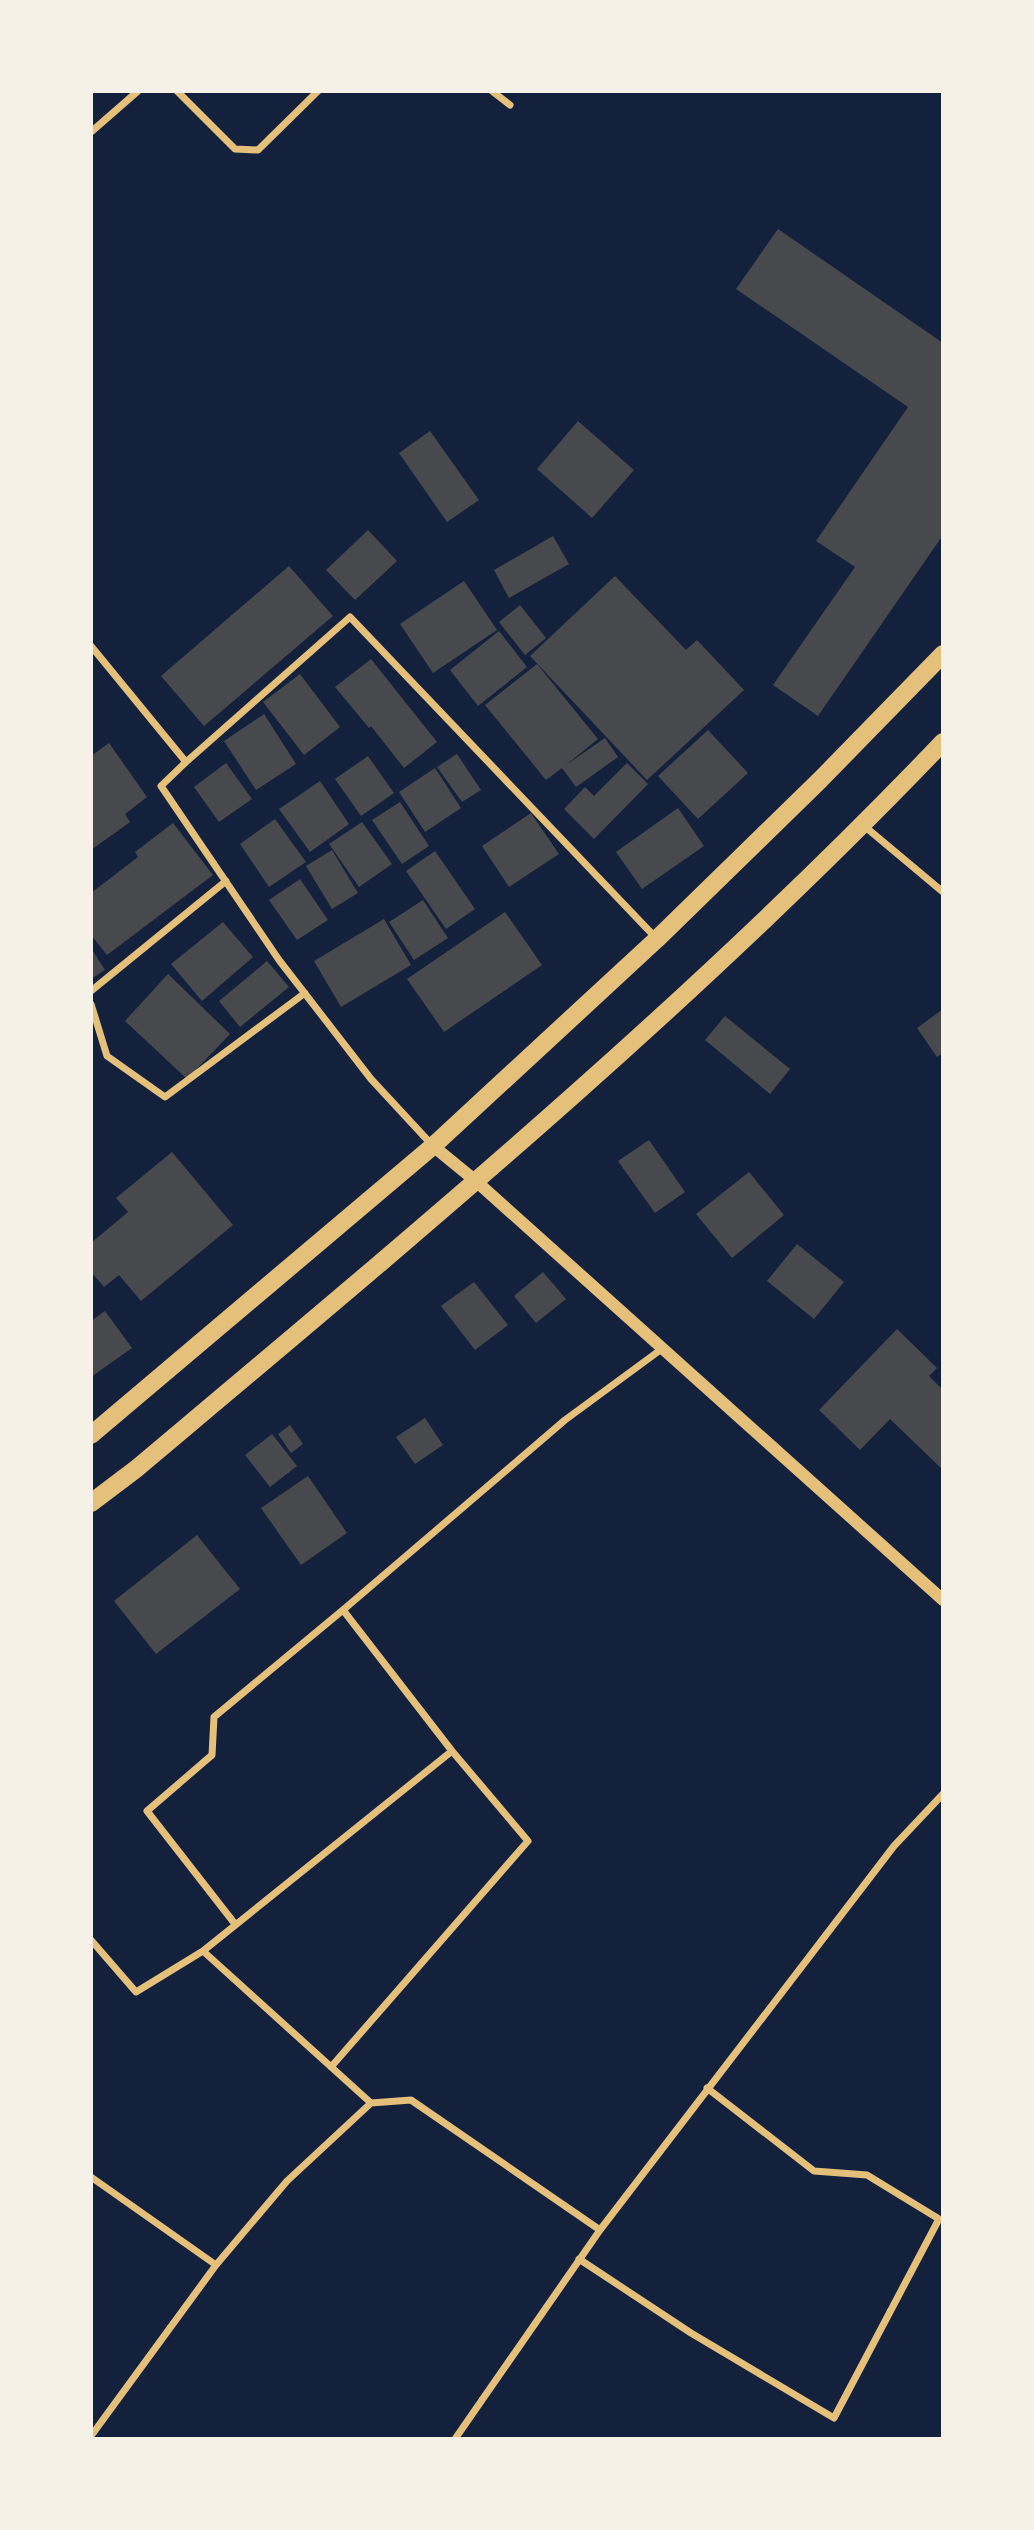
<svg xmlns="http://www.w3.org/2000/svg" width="1034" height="2530" viewBox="0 0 1034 2530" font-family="'Noto Sans',sans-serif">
  <rect width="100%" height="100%" fill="#14213d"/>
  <!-- building -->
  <path fill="#48494c" d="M778 229 943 343V535L818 716 773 685 855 567 816 541 908 407 736 289Z
    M578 421 634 470 592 518 537 469Z
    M430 431 479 500 447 522 399 453Z
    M368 530 397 561 355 600 326 570Z
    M553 536 569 564 509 598 494 570Z
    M289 566 333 616 204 726 161 676Z
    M615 576 686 650 697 640 744 690 647 780 530 656Z
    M464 581 497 630 433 673 400 624Z
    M520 605 546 638 525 655 499 622Z
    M499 631 527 667 478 706 450 670Z
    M371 659 437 742 404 768 371 726 369 728 335 687Z
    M537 664 598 739 566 765 605 738 618 757 576 787 562 768 546 780 485 705Z
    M300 674 340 727 304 755 263 702Z
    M264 714 296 764 256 790 224 741Z
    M708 730 748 773 698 819 658 776Z
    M109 743 147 797 125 814 130 822 91 850V781L93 780 91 756Z
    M457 754 481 790 462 802 437 767Z
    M368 756 394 793 361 816 335 779Z
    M226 763 252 799 219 822 194 787Z
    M627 763 648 784 594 839 564 809 585 787 594 796Z
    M435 768 461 808 425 832 399 792Z
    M320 781 349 824 310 852 279 809Z
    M400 802 429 846 402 864 372 820Z
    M678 808 704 846 642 889 616 852Z
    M531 813 559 854 509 887 482 846Z
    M275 819 306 862 269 887 240 844Z
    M362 822 392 864 359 887 329 844Z
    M173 823 213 875 107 955 91 935V893L138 857 135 852Z
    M332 850 358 893 332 909 306 866Z
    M435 851 475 909 446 929 406 871Z
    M300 879 328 920 297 940 269 900Z
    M423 900 448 938 414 960 389 922Z
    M505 912 542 965 444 1032 407 979Z
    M384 919 411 965 341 1007 314 961Z
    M223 922 253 957 202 1001 171 964Z
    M91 948 105 970 91 979Z
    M267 961 289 987 240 1027 219 1001Z
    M168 974 230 1034 187 1079 125 1021Z
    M943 1009V1053L937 1057 917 1028Z
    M725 1016 790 1069 770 1094 705 1040Z
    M649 1140 685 1192 655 1213 618 1161Z
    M172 1152 233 1225 141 1301 119 1275 104 1287 91 1272V1243L128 1212 116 1198Z
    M749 1172 784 1215 732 1258 696 1214Z
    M797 1244 844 1282 814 1319 767 1281Z
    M543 1272 566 1299 536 1323 514 1296Z
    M474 1282 508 1325 475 1350 441 1306Z
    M105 1311 132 1348 91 1377V1321Z
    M897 1329 937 1368 929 1376 943 1390V1470L890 1419 860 1450 819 1410Z
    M425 1418 443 1445 415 1464 396 1437Z
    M290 1425 303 1444 291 1453 278 1434Z
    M272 1434 297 1466 270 1487 245 1455Z
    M308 1476 347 1533 301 1565 261 1508Z
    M197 1535 240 1589 156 1654 114 1601Z"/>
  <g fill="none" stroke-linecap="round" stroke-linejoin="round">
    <!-- minor -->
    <path stroke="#e5c07b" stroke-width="7" d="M177 91 235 149 258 150 318 91
      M492 91 510 105
      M91 132 138 91
      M91 646 186 762 161 786 279 960 371 1079 433 1146
      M186 762 350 617 656 938
      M863 825 943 892
      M91 991 226 881
      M91 1004 107 1056 165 1097 305 993
      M235 1924 147 1811 212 1755 214 1717 343 1610 565 1420 663 1348
      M91 1940 136 1992 203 1951 452 1751
      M203 1951 371 2103 411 2100 600 2230
      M331 2067 528 1841 452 1751 343 1610
      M91 2177 216 2265
      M579 2259 691 2333 834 2418 939 2219 867 2175 814 2171 707 2088
      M91 2436 216 2265 287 2181 371 2103
      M455 2439 600 2230 894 1846 943 1794"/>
    <!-- tertiary -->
    <path stroke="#e5c07b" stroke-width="12" d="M433 1146 477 1182 943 1600"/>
    <!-- primary -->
    <path stroke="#e5c07b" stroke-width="18" d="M91 1435 433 1146 657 939 820 780 943 654
      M91 1503 136 1469C413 1236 693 1004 943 742"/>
  </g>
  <!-- border -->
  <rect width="1034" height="2530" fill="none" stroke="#f6f1e7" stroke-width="186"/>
</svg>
